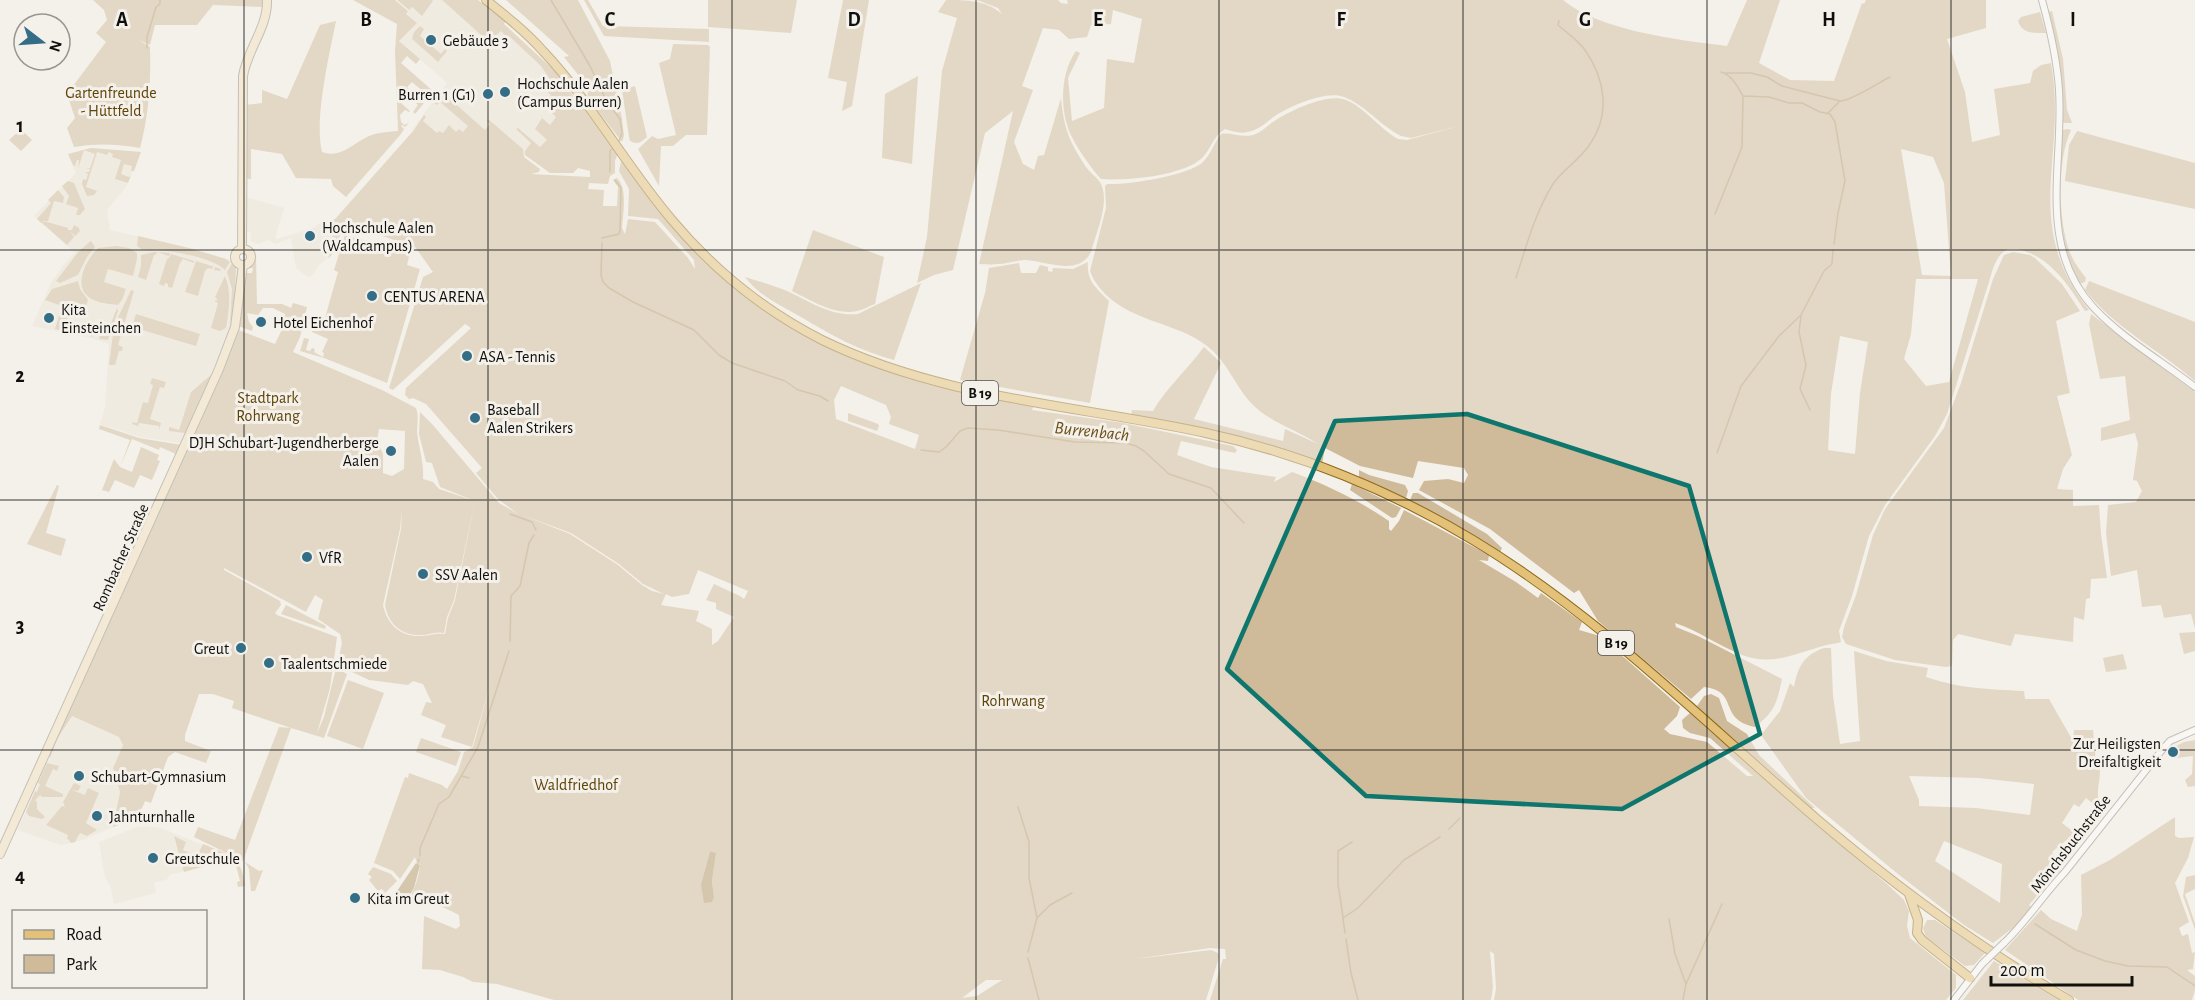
<svg xmlns="http://www.w3.org/2000/svg" width="2195" height="1000" viewBox="0 0 2195 1000" font-family="'Alegreya Sans',sans-serif">
  <rect width="100%" height="100%" fill="#f4f0ea"/>
  <!-- built -->
  <path fill="#ece4d8" d="M417 0H471L556 72 573 173H550L525 155 507 138 455 137 412 130 447 83 399 41 397 24Z
    M91 148 141 152 126 187 107 210 110 230 189 248 234 261 241 266 234 328 185 444 140 437 100 424 105 408 109 344 91 338 32 326 52 281 65 263 75 253 34 216 76 173 68 154Z
    M246 197 284 208 275 238 277 239 313 228 324 220 330 230 332 243 327 259 319 265 312 276 308 277 296 268 291 238 275 244 268 240 258 244 250 241 251 233 246 230Z
    M67 714 119 737 123 745 113 768 120 792 113 827 83 840 61 845 17 830 50 758 49 752Z
    M145 826 161 828 208 847 197 868 169 875 168 879 154 883 156 893 114 904 111 888 105 877 99 842 137 827Z"/>
  <!-- green -->
  <path fill="#cfba99" fill-rule="evenodd" d="M93 0H262L263 7 213 5 197 25H155L150 45 139 40 150 47C151 81 149 114 140 148 118 144 97 143 74 147L67 128 75 118 67 94 106 42 96 33 107 20 104 10Z
    M353 0H395L408 11 406 14 417 23 399 41 420 59 416 64 407 56 401 63 433 91 425 102 421 98 425 93 412 82 407 87 416 96 415 98 424 103 415 114 413 112 418 105 408 96 401 103 410 111 409 112 405 110 400 115 401 122 404 125 409 123 405 127 402 125 401 126 404 129 401 134 346 197 333 186 331 179 296 178 282 154 251 149V179H246L244 105 262 103V90L287 99 320 25 336 21C329 56 314 119 322 152 341 159 353 143 369 136 378 132 388 132 398 131L395 51 397 24Z
    M397 0H432L433 1 422 16 412 7 409 10Z
    M442 0H478L506 21 504 24 556 72 576 100 578 99 618 153 615 161V173L610 176 608 184 589 183 588 189 604 190 603 206H617L618 187 613 180 617 178C628 189 623 213 622 228L625 234 628 219 655 222 688 258 695 269 694 260 658 219 628 216 629 189 619 171 621 161 663 215 703 259 731 284 776 316 859 360 906 378 934 386 1033 407 1032 410 1123 423 1233 446 1237 450 1235 453 1181 441 1177 455 1211 467 1276 477 1274 482 1292 472C1327 485 1358 500 1389 521V529L1391 531 1399 521 1404 510 1489 555 1488 561 1479 560 1516 582 1538 598 1541 593 1582 622 1579 630 1600 636 1680 707 1677 716 1664 729 1670 734 1707 742 1747 776H1753L1710 738 1690 733 1683 728 1682 720 1690 713 1812 821 1887 884 1904 900 1909 911 1907 926 1910 938 1956 975V988L1946 1000H1494L1496 989 1494 954 1490 951 1493 987 1491 1000H1210L1223 959H1226L1225 949 1210 948 1135 959 1211 950 1218 953 1219 957 1206 1000H554L497 984 473 982 463 977 440 970 422 969 424 916 456 929 460 926 459 915 445 908 409 899C415 888 419 877 420 864L417 863 415 857 400 879 393 871 374 863 405 777 408 778 409 773 442 785 447 789 458 771 464 752 473 747 493 675 472 747 441 737 446 725 421 715 426 702 432 703 423 684 413 681 408 685 369 680 337 665 342 643 340 634 318 619 323 600 315 595 306 612 224 568V570L280 601 281 605 275 613 277 615 337 637 330 688 317 733 324 717 336 668 347 674 324 738 291 728 243 861 194 837 198 827 235 840 279 727 291 728 232 708 234 701 213 694H199L185 735V741L211 751 206 763 175 752 168 757 151 803 145 801C139 818 129 821 113 827L120 792 113 768 123 745 119 737 72 716 57 739 50 758 49 753 236 329 275 344 285 323 282 321 285 314 273 308H263L258 315 247 313 249 322 253 327 252 331 238 326 244 273H252L253 268H249L256 255 257 304H282L291 308 293 303 307 307 300 337 293 352 382 390 416 408C419 416 417 424 417 432 419 449 424 462 423 479L433 482 439 489 475 501 440 487 432 463 426 462 419 434 420 412 432 424 499 503 518 514 498 499 476 473 482 468 426 404 413 398 409 399 405 395 406 388 471 328 465 324 393 390 389 388 423 277 433 272 415 247 365 230 363 235 346 232 341 233 334 252 328 259C332 247 335 236 328 225L336 218 414 130 424 115 426 117 423 121 437 133 439 131 443 133 449 125 456 132 459 129 463 132 468 126 440 102 437 105 434 103 442 92 485 130 490 124 487 121 488 119 523 149 524 157 540 169 539 172 531 174 590 177V171L578 168 573 173H550L525 155V151L531 143 516 129 518 128 540 147 547 140 535 129 542 118 550 125 556 117 540 102 541 101 544 103 551 95 547 92 553 84 541 66 509 36 507 37 501 31 489 42ZM841 386 886 405 891 417 889 424 919 435 915 449 836 419 834 400ZM379 429 405 431 404 469 392 476 383 473V454L377 440ZM475 501 455 600 448 618 445 634C435 633 430 636 421 636 400 637 387 624 383 605L400 529 402 509 401 529 385 605C388 623 401 636 421 635 429 635 435 631 444 633L447 617 454 600ZM522 515 571 533 619 564 643 584 664 594 652 591 642 585 618 565 570 534ZM698 570 748 591 744 599 740 596 714 584 706 600 716 603V609L734 617 718 641 712 645V629L696 621 699 611 661 605 666 594 672 597 689 594ZM710 851 716 853 712 881 714 897 701 884ZM986 980H1002L977 996 962 998Z
    M506 0H578L610 61 622 119 624 136 622 142 588 98 587 86 564 57 569 56Z
    M584 0H588L603 26 709 29V42L604 36Z
    M708 0H797L791 33 708 27Z
    M843 0H869L852 106 842 111 847 82 828 78Z
    M946 0C966 0 986 0 1002 14L998 8 977 0H1058L1061 3 1068 4 1067 0H1563C1600 31 1680 40 1727 46L1747 0H1780L1759 63 1790 80 1834 81 1862 3 1864 4 1866 0H1986V28L1947 39 1965 92 1972 142 2000 135 1994 89 2030 83 2033 71 2041 65 2051 63C2068 156 2020 224 2089 310L2085 311C2069 286 2051 258 2021 250 2015 249 2009 248 2003 252 1995 259 1992 272 1989 282L1947 414 1935 436 1885 505 1869 536 1852 596 1839 631 1841 642C1835 644 1829 644 1823 646 1795 654 1771 666 1742 655 1719 646 1699 631 1675 623L1676 627 1698 636 1782 679C1777 702 1775 712 1755 727 1717 719 1740 691 1704 687L1691 699 1598 621 1579 590 1574 593 1490 529 1419 490 1424 481 1448 479 1464 483 1468 475 1464 468 1418 461 1413 478 1360 466 1325 448 1322 464 1245 438 1131 416 1132 410 1153 411C1166 388 1188 369 1204 347L1221 363 1194 419 1283 441 1285 429 1318 444C1297 430 1269 422 1252 404 1235 386 1227 361 1207 346 1176 322 1135 323 1105 294 1099 287 1093 280 1090 271L1106 208 1105 186 1107 184C1127 185 1188 176 1203 162 1211 154 1214 143 1221 134 1231 132 1241 138 1253 135 1262 132 1268 125 1276 120 1292 110 1328 93 1346 100 1364 107 1380 129 1398 139L1407 140 1463 125 1411 138 1401 136C1381 126 1365 105 1344 97 1327 90 1290 106 1275 116 1265 123 1259 130 1247 132 1240 134 1232 131 1225 129 1213 136 1211 149 1202 158 1183 176 1127 181 1101 179 1091 168 1073 143 1068 128 1060 105 1061 72 1076 51L1080 53 1068 78 1072 121 1104 108 1107 59 1134 63 1142 19 1113 10 1111 24 1091 25 1087 37 1069 39 1059 30 1043 28 1022 86 1033 90 1014 142 1023 164 1034 170 1038 156 1044 155 1061 98C1064 129 1069 141 1086 167 1090 173 1098 178 1101 184 1110 203 1096 233 1091 252 1078 277 1047 261 1026 260 1016 260 1007 264 998 264 991 265 985 264 979 264L1013 111 985 133 953 270 934 275 917 283 927 237 942 71 957 18 938 12ZM1901 149 1933 157 1944 183 1951 276 1922 275ZM1916 279H1978L1949 382 1926 386 1904 359 1911 334ZM1840 336 1868 342 1860 393 1855 454 1828 450 1831 394Z
    M2052 11 2063 59 2067 110 2072 123H2062L2059 59 2048 12Z
    M2040 12 2046 33C2034 33 2022 34 2018 21L2021 17Z
    M420 26 424 29 420 36 441 54 445 49 447 51 438 62 412 39 414 32Z
    M673 44 708 45 710 47 707 135H686L673 146H661L659 186 638 149 652 136 658 139 676 135 659 63 670 59Z
    M918 76 912 164 882 158 885 94Z
    M635 86 647 137C641 142 638 145 630 141L629 137 622 90Z
    M21 129 32 140 21 151 9 140Z
    M2068 129 2071 130C2057 159 2058 219 2069 250 2073 261 2079 269 2086 278L2085 282 2080 284C2053 234 2059 185 2062 130Z
    M2077 131 2195 163V209L2065 181 2069 145Z
    M91 148 141 152 134 171H131L132 166 124 164 121 174 129 177 131 175 128 183 115 179 121 160 112 157 113 154 109 152 107 155 97 152 86 187 97 191 94 195 87 196 82 184 83 179 86 180 88 174 85 172H89L90 169 86 168H90L95 154 84 150 78 169 79 160H77L75 166 73 165 68 154Z
    M68 181 74 183 85 209 80 215H76L78 208 66 204 69 196 62 186Z
    M58 190 64 197 63 203 54 201 48 221 41 223 37 219 51 203 48 200Z
    M44 221 68 228V230H72L74 225 79 228 80 231 75 236 70 231 74 237 67 245 42 223Z
    M813 230 884 257 875 304C869 306 863 310 857 311 836 316 810 300 792 291Z
    M345 235 410 253 407 265 420 269 387 383 324 358 300 351 304 338 309 339 306 350 310 351 312 348 315 349 314 352 323 357 324 353 322 352 328 339 312 332 317 315 325 318 338 272 334 270Z
    M138 236 189 248 226 259 230 262 225 270C213 258 177 252 160 250 151 249 143 252 137 246Z
    M91 241 95 247 87 257 78 275 60 283 56 281 79 251Z
    M116 246 129 248 137 253V259L133 276 108 269 104 282 126 289 122 300 118 305C109 304 97 303 90 298 72 286 86 260 98 248Z
    M154 252 170 253 169 256 157 252 156 255H154L146 280 138 277 141 266V255Z
    M2013 252 2030 255 2035 258 2062 284 2080 311 2056 321 2070 393 2057 396 2072 455 2063 469 2057 489 2073 490V506L2099 505 2101 534 2107 578 2091 579 2090 598 2086 599 2084 620 2074 617 2073 642 2015 634 2011 646 1958 634 1953 640 1952 666 1946 667 1895 660 1846 644 1842 637 1844 627 1856 595 1873 535 1885 509 1944 428 1961 383 1993 279 2004 255Z
    M171 254 194 261V263L183 259 180 263 172 288 168 287V284L165 283 164 286 159 284 167 259 169 258Z
    M196 261 221 269 220 271 214 270 215 267H213L212 269 208 268 205 271 198 296 185 292Z
    M1088 262C1086 281 1097 289 1109 301L1090 403 960 380 985 293 989 268 1019 263 1021 273H1036L1040 265 1048 267V271L1052 272 1053 268 1073 269Z
    M232 263 236 268 234 306 230 324 232 289 227 272Z
    M225 276C232 293 229 310 226 328L220 331 211 328 218 303 214 301 218 300 215 297Z
    M745 277C757 281 770 284 782 289 807 299 829 317 858 314L921 283 894 360C860 351 831 335 801 317 781 306 758 295 745 277Z
    M78 281 80 289 88 300 86 306 72 301 66 324 106 336 117 308 118 311 108 340 99 339 100 335 93 333 92 337 90 336V333L84 331 83 335 81 334V331L74 329 73 333 55 329 62 306 45 300 52 289Z
    M2089 281 2195 322V381C2158 349 2116 329 2085 290Z
    M131 290 134 291 118 345 123 347 122 351H119L115 365H109L114 326Z
    M136 314 200 334 196 346 132 327Z
    M2091 314 2195 392V629L2191 614 2164 618 2161 605 2142 607 2137 570 2111 576 2106 533 2108 505 2136 502 2142 491 2137 481 2133 480 2138 444 2135 433 2101 441V428L2130 420 2125 376 2100 379 2089 324Z
    M212 374 185 433 169 431V427L179 430 191 392Z
    M152 378 166 382 164 388 160 387 150 419 161 423 159 430V426L139 423 138 426 132 424 133 422 137 423 143 402 148 403 153 385 150 384Z
    M848 413 878 424 879 426 877 431 848 421Z
    M100 425 139 438 182 445 178 455 160 447 159 450 132 439 120 467 132 472 141 447 159 455 157 460 160 461 152 480 140 475 134 488 115 480 109 492 102 490 114 459 120 467 130 440 99 429Z
    M1359 470 1369 475 1405 485 1408 491 1406 498 1359 477Z
    M1352 484 1401 508 1396 517 1392 518 1350 490Z
    M57 485 59 486 46 533 66 539 61 556 27 544Z
    M1413 493H1418L1487 534 1502 548 1500 552 1410 500Z
    M286 605 326 626 325 629 281 614Z
    M2195 632V651L2184 654 2179 633Z
    M1824 648H1831L1833 696 1840 744 1860 741 1854 651 1886 661 1928 668 1926 677C1962 689 1987 689 2024 691L2025 699H2049L2073 741 2074 730H2093L2096 763 2099 765C2102 776 2097 785 2098 796 2099 802 2102 805 2102 811L2086 798 2079 807 2074 804 2062 823 2075 833 2052 852 2061 871 2053 876 2029 905 2033 909 2018 924 1993 943 1964 925 1898 874 1806 798 1761 735 1780 711 1790 683 1794 687C1798 666 1804 655 1824 648ZM1909 776 1979 778 2034 784 2030 815 1976 808 1919 806V800ZM1944 841 2002 864 2000 903 1935 861Z
    M2123 654 2127 669 2106 672 2103 658Z
    M348 680 384 693 363 749 327 736Z
    M1711 694 1719 698 1727 721 1747 734 1759 755 1815 808H1811L1697 706 1704 696Z
    M421 738 461 752 456 766 416 752Z
    M2195 740V786L2188 787 2185 780 2192 774 2193 756 2176 758 2174 747 2184 742Z
    M47 763 59 766 57 771 53 769 45 786 63 794V797H42L40 795 35 800 37 802V809L45 817 42 819 29 816 26 812 35 791 37 792 40 784 38 783Z
    M74 783 81 786 78 791 72 790 85 795 88 788 99 793 86 823 97 830 87 836 80 833 75 842 71 843 67 838 68 835 46 825 62 806 65 807 63 802Z
    M2175 817V836L2179 838 2194 837 2188 858 2175 883 2189 922 2179 928 2182 936 2188 934 2192 953 2195 952 2193 969 2187 970 2195 976V990L2192 1000H2078L2005 950 2041 910 2051 919 2077 931 2082 914 2081 875 2110 860Z
    M174 836 186 842 183 850 197 856 203 844C231 856 241 854 245 886L238 887 237 882 240 881 235 861 223 863 220 855 213 857V860L204 863 205 866 184 872Z
    M245 862 259 871 263 870 255 891H251L249 869Z
    M373 867 391 874 397 881 385 893 382 889 378 891 369 880 372 877 368 874Z
    M2195 875V889L2185 894 2195 923V930L2183 896 2186 877Z
    M1927 920H1935L1985 953 1974 965 1965 966 1926 937 1923 928Z
    M1994 961 2059 1000H1963Z"/>
  <!-- water -->
  <path fill="#b09467" d="M710 851 716 853 712 881 714 897 712 902 704 903 701 884Z
    M416 863 420 865 414 888 408 898 400 897 395 894Z"/>
  <g fill="none" stroke-linecap="round" stroke-linejoin="round">
    <!-- stream -->
    <path stroke="#b09467" stroke-width="1.5" d="M551 0 590 66 606 100 620 119 622 133 619 141
      M147 48V37L156 7 160 4V0
      M1721 72C1732 75 1738 87 1743 96L1769 97 1789 103H1802L1820 112 1830 114 1835 122 1845 181 1838 213 1834 244
      M1726 73H1751L1767 77 1782 86 1840 101
      M1828 113 1840 101C1851 101 1878 83 1890 77
      M610 172V151L614 147
      M1715 214 1742 147 1743 97
      M602 238 619 234 620 230 621 188 615 180
      M602 243 601 275 603 282 609 288 633 302 694 330 719 355 732 363 785 381 798 390 820 396 828 401
      M1516 278C1526 247 1535 213 1553 184 1563 169 1580 160 1590 144 1611 114 1605 79 1585 50 1577 39 1567 33 1558 25L1559 21
      M1801 316 1799 332 1806 365 1800 389 1810 410
      M921 450 939 452 946 447 960 431 968 428 998 430 1075 442 1125 443 1136 446 1144 451 1169 474 1211 488 1244 523
      M1717 453 1741 386 1779 336 1801 315 1824 271 1832 264 1833 250
      M510 514 532 522 536 530
      M510 641 511 596 520 586 529 543 534 535
      M462 776 469 778
      M1018 807 1029 842V878L1037 918 1028 952
      M1449 829 1460 818
      M420 856V848L439 804 449 797 478 747 509 651
      M418 863 419 859
      M1343 917 1338 884V851L1352 842
      M1037 918 1050 905 1072 893
      M1669 919 1675 954 1686 984
      M2035 924 2076 950 2105 961 2128 966 2167 967 2195 986
      M1345 933 1343 918 1358 908 1404 860 1440 837
      M1346 939 1351 973 1358 1000
      M1028 958 1039 1000
      M1683 1000 1686 984 1722 904"/>
    <!-- tertiary casing -->
    <g stroke="#898681" stroke-width="8">
      <path id="tertiary" d="M2042 0C2050 29 2057 59 2059 90 2064 165 2036 246 2094 308 2123 339 2162 361 2195 387
        M2004 943C2027 921 2043 895 2065 872L2162 750 2170 741 2195 730
        M1954 1000 1982 964"/>
    </g>
    <!-- secondary casing -->
    <g stroke="#898681" stroke-width="10">
      <path id="secondary" d="M242 249 243 76C247 50 268 27 267 0
        M235 257a8 8 0 1 1 16 0a8 8 0 1 1-16 0Z
        M0 854 219 369 235 327 243 265"/>
    </g>
    <!-- primary casing -->
    <g stroke="#8e6819" stroke-width="10">
      <path id="primary" d="M486 0C506 16 526 32 543 51 592 103 626 166 672 220 713 269 765 311 822 340 943 399 1077 405 1206 433 1299 453 1392 491 1473 540 1601 617 1706 724 1818 820 1896 887 1980 948 2069 1000
        M1909 894 1918 920 1917 933 1922 940 1970 978"/>
    </g>
    <!-- tertiary -->
    <use href="#tertiary" stroke="#fff" stroke-width="6"/>
    <!-- secondary -->
    <use href="#secondary" stroke="#f2e0bc" stroke-width="8"/>
    <!-- primary -->
    <use href="#primary" stroke="#e4c179" stroke-width="8"/>
    <!-- tertiary-bridge casing -->
    <g stroke="#898681" stroke-width="8" stroke-linecap="butt">
      <path id="tertiary-bridge" d="M1982 964 2004 943"/>
    </g>
    <!-- tertiary-bridge -->
    <use href="#tertiary-bridge" stroke="#fff" stroke-width="6"/>
  </g>
  <!-- marked area -->
  <path d="M0 0H2195V1000H0ZM1467 414 1689 486 1760 734 1622 809 1366 796 1227 669 1335 421Z" fill="#f4f0ea" fill-opacity=".55" fill-rule="evenodd"/>
  <path fill="none" stroke="#0f766e" stroke-width="4.5" stroke-linejoin="round" d="M1467 414 1689 486 1760 734 1622 809 1366 796 1227 669 1335 421Z"/>
  <!-- grid -->
  <path fill="none" stroke="#100f0d" stroke-width="1.5" stroke-opacity="0.55" d="M244 0V1000M488 0V1000M732 0V1000M976 0V1000M1219 0V1000M1463 0V1000M1707 0V1000M1951 0V1000M0 250H2195M0 500H2195M0 750H2195"/>
  <!-- markers -->
  <g fill="#336d86" stroke="#f4f0ea" stroke-width="2">
    <circle cx="431" cy="40" r="6"/>
    <circle cx="505" cy="92" r="6"/>
    <circle cx="488" cy="94" r="6"/>
    <circle cx="310" cy="236" r="6"/>
    <circle cx="372" cy="296" r="6"/>
    <circle cx="49" cy="318" r="6"/>
    <circle cx="261" cy="322" r="6"/>
    <circle cx="467" cy="356" r="6"/>
    <circle cx="475" cy="418" r="6"/>
    <circle cx="391" cy="451" r="6"/>
    <circle cx="307" cy="557" r="6"/>
    <circle cx="423" cy="574" r="6"/>
    <circle cx="241" cy="648" r="6"/>
    <circle cx="269" cy="663" r="6"/>
    <circle cx="2173" cy="752" r="6"/>
    <circle cx="79" cy="776" r="6"/>
    <circle cx="97" cy="816" r="6"/>
    <circle cx="153" cy="858" r="6"/>
    <circle cx="355" cy="898" r="6"/>
  </g>
  <g text-anchor="middle" stroke-width="6" stroke-linejoin="round" paint-order="stroke">
    <!-- shield labels -->
    <g fill="#f4f0ea" stroke="#54524f" stroke-width="1.5">
      <rect x="962" y="381" width="36" height="24" rx="4.5"/>
      <rect x="1598" y="631" width="36" height="24" rx="4.5"/>
    </g>
    <g font-size="15" font-weight="bold" fill="#100f0d">
      <text x="980" y="398">B 19</text>
      <text x="1616" y="648">B 19</text>
    </g>
    <!-- poi labels -->
    <g font-size="16" fill="#100f0d" stroke="#f4f0ea" text-anchor="start">
      <text x="443" y="46">Gebäude 3</text>
      <text x="517" y="89">Hochschule Aalen<tspan x="517" dy="18">(Campus Burren)</tspan></text>
      <text x="476" y="100" text-anchor="end">Burren 1 (G1)</text>
      <text x="322" y="233">Hochschule Aalen<tspan x="322" dy="18">(Waldcampus)</tspan></text>
      <text x="384" y="302">CENTUS ARENA</text>
      <text x="61" y="315">Kita<tspan x="61" dy="18">Einsteinchen</tspan></text>
      <text x="273" y="328">Hotel Eichenhof</text>
      <text x="479" y="362">ASA - Tennis</text>
      <text x="487" y="415">Baseball<tspan x="487" dy="18">Aalen Strikers</tspan></text>
      <text x="379" y="448" text-anchor="end">DJH Schubart-Jugendherberge<tspan x="379" dy="18">Aalen</tspan></text>
      <text x="319" y="563">VfR</text>
      <text x="435" y="580">SSV Aalen</text>
      <text x="229" y="654" text-anchor="end">Greut</text>
      <text x="281" y="669">Taalentschmiede</text>
      <text x="2161" y="749" text-anchor="end">Zur Heiligsten<tspan x="2161" dy="18">Dreifaltigkeit</tspan></text>
      <text x="91" y="782">Schubart-Gymnasium</text>
      <text x="109" y="822">Jahnturnhalle</text>
      <text x="165" y="864">Greutschule</text>
      <text x="367" y="904">Kita im Greut</text>
    </g>
    <!-- park labels -->
    <g font-size="16" fill="#5f4206" stroke="#f4f0ea">
      <text x="111" y="98">Gartenfreunde<tspan x="111" dy="18">- Hüttfeld</tspan></text>
      <text x="268" y="403">Stadtpark<tspan x="268" dy="18">Rohrwang</tspan></text>
      <text x="1013" y="706">Rohrwang</text>
      <text x="576" y="790">Waldfriedhof</text>
    </g>
    <!-- street labels -->
    <g font-size="16" fill="#100f0d" stroke="#f4f0ea">
      <text transform="translate(120 557) rotate(-66)" y="6">Rombacher Straße</text>
      <text transform="translate(2070 843) rotate(-52)" y="6">Mönchsbuchstraße</text>
    </g>
    <!-- water labels -->
    <g font-size="18" font-style="italic" fill="#6c4f18" stroke="#f4f0ea">
      <text transform="translate(1092 431) rotate(6)" y="6">Burrenbach</text>
    </g>
  </g>
  <g font-size="20" text-anchor="middle" font-weight="bold" fill="#100f0d" stroke="#f4f0ea" stroke-width="6" stroke-linejoin="round" paint-order="stroke">
    <text x="122" y="26">A</text>
    <text x="366" y="26">B</text>
    <text x="610" y="26">C</text>
    <text x="854" y="26">D</text>
    <text x="1098" y="26">E</text>
    <text x="1341" y="26">F</text>
    <text x="1585" y="26">G</text>
    <text x="1829" y="26">H</text>
    <text x="2073" y="26">I</text>
    <text x="20" y="132">1</text>
    <text x="20" y="382">2</text>
    <text x="20" y="632">3</text>
    <text x="20" y="882">4</text>
  </g>
  <!-- legend -->
  <rect x="12" y="910" width="195" height="78" fill="#f4f0ea" stroke="#999692" stroke-width="1.5"/>
  <rect x="24" y="930" width="30" height="9" fill="#e4c179" stroke="#999692" stroke-width="1.5"/>
  <text x="66" y="940" font-size="18" fill="#100f0d">Road</text>
  <rect x="24" y="955" width="30" height="18" fill="#cfba99" stroke="#999692" stroke-width="1.5"/>
  <text x="66" y="970" font-size="18" fill="#100f0d">Park</text>
  <!-- north arrow -->
  <g transform="translate(42 42) rotate(107)"><circle r="28" fill="#f4f0ea" stroke="#999692" stroke-width="1.5"/>
  <path d="M0-4.5L10 22L0 15L-10 22Z" fill="#336d86"/>
  <text y="-9" font-size="16" font-weight="bold" text-anchor="middle" fill="#100f0d">N</text>
  </g>
  <!-- scale -->
  <path d="M1991 976v9h141v-9" fill="none" stroke="#100f0d" stroke-width="3"/>
  <text x="2000" y="976" font-size="18" fill="#100f0d" stroke="#f4f0ea" stroke-width="4.5" paint-order="stroke">200 m</text>
</svg>
